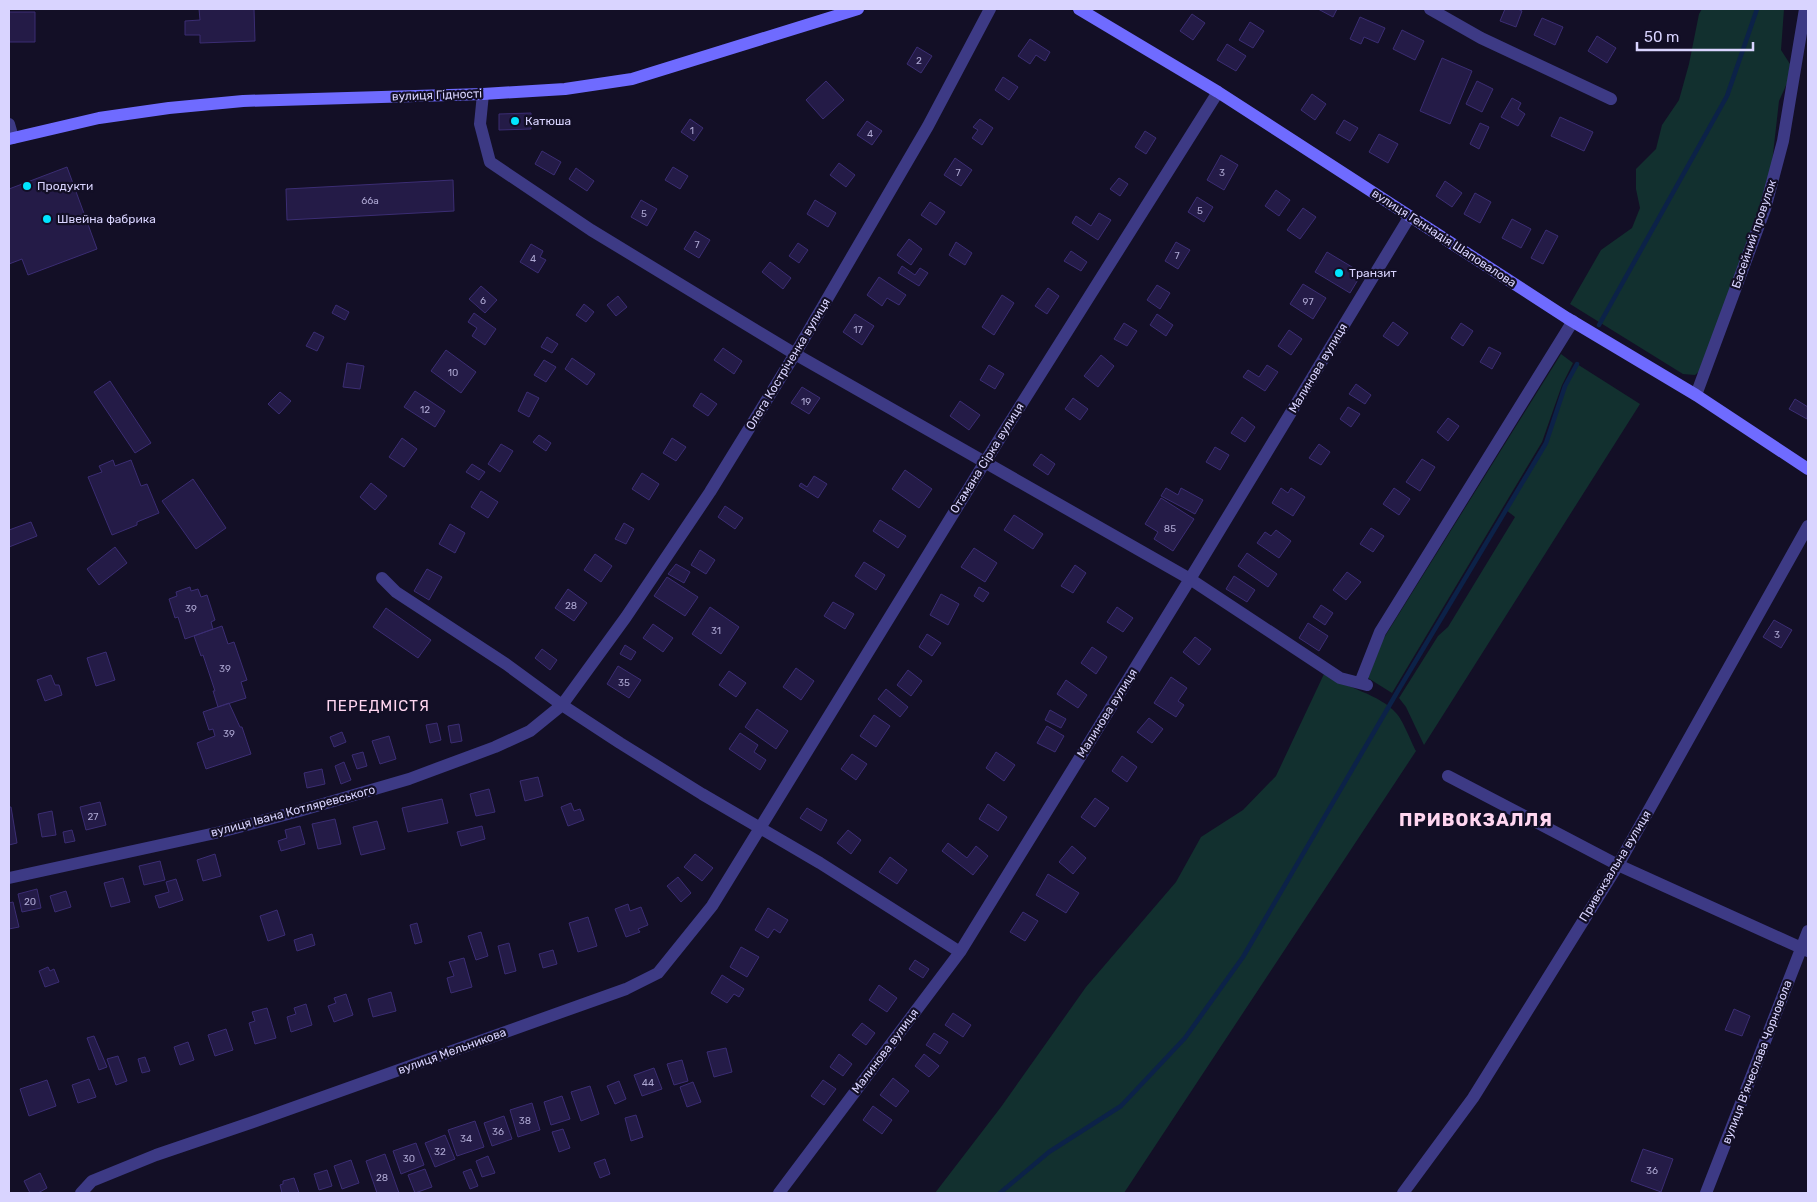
<svg xmlns="http://www.w3.org/2000/svg" width="1817" height="1202" viewBox="0 0 1817 1202" font-family="Rubik,sans-serif">
  <rect width="100%" height="100%" fill="#130f26"/>
  <!-- green -->
  <path fill="#12302f" d="M1702 9H1784L1781 50 1790 64 1788 81 1779 101 1772 163 1756 221 1703 368 1695 375 1683 374 1570 304 1601 250 1632 228 1640 208 1636 189V169L1656 149 1662 125 1679 100 1689 64 1699 14Z
    M1561 354 1573 363 1562 385 1542 442 1392 693 1368 678 1382 641Z
    M1577 364 1640 404 1424 745 1406 707 1399 698 1438 636 1448 627 1515 517 1506 510 1546 443 1565 386Z
    M1324 674C1345 687 1381 695 1396 713 1403 720 1411 742 1416 751L1124 1193H935L1001 1107 1086 987 1176 882 1201 837 1243 810 1276 776Z"/>
  <g fill="none" stroke-linecap="round" stroke-linejoin="round">
    <!-- stream -->
    <path stroke="#0c2248" stroke-width="4.5" d="M1599 325 1727 96 1757 9
      M1000 1193 1049 1152 1121 1106 1185 1038 1243 957 1399 689 1546 443 1565 386 1577 364"/>
  </g>
  <!-- building -->
  <path fill="#241b47" stroke="#3b2d73" d="M199 9H254L255 41 200 43V35H185V21L200 20Z
    M1318 9H1337L1333 17Z
    M1505 9H1518L1522 11 1516 27 1500 21Z
    M9 12H35V42H9Z
    M1192 14 1205 23 1193 40 1180 31Z
    M1360 17 1385 28 1378 43 1364 37 1361 44 1350 39Z
    M1542 18 1563 27 1555 45 1534 35Z
    M1250 22 1264 31 1253 48 1239 40Z
    M1402 30 1424 41 1415 60 1393 49Z
    M1597 36 1616 48 1607 63 1588 51Z
    M1030 39 1050 52 1045 61 1036 55 1030 64 1018 56Z
    M1227 44 1246 56 1236 71 1217 60Z
    M917 47 932 56 921 73 907 64Z
    M1442 58 1472 71 1450 124 1420 111Z
    M1003 77 1018 87 1009 100 995 90Z
    M826 81 844 100 823 119 806 100Z
    M1477 81 1493 89 1482 112 1466 104Z
    M1312 94 1326 104 1315 120 1301 110Z
    M1512 98 1521 103 1518 109 1525 114 1518 126 1501 117Z
    M531 113V129L499 130V114Z
    M1560 117 1593 132 1584 151 1551 136Z
    M690 119 703 128 694 141 681 132Z
    M980 119 993 128 982 145 972 138 978 130 973 127Z
    M1344 120 1358 128 1350 141 1336 133Z
    M867 121 882 131 872 145 857 135Z
    M1480 123 1489 127 1479 149 1470 144Z
    M1145 131 1156 138 1146 154 1135 147Z
    M1379 134 1398 144 1388 163 1369 152Z
    M542 151 561 162 554 175 535 164Z
    M1221 155 1238 165 1224 190 1207 180Z
    M955 158 972 170 961 186 944 175Z
    M839 163 855 175 846 187 830 175Z
    M67 167 97 249 28 275 22 259 9 264V189Z
    M673 167 688 176 680 189 665 180Z
    M576 168 594 181 587 191 569 179Z
    M1119 178 1128 184 1120 196 1110 189Z
    M453 180 454 211 287 220 286 189Z
    M1445 181 1462 193 1452 207 1436 196Z
    M1276 190 1290 200 1279 216 1265 206Z
    M1475 193 1491 202 1480 223 1464 214Z
    M1197 197 1213 207 1204 222 1188 212Z
    M641 200 657 209 647 226 631 217Z
    M815 200 836 213 828 227 807 214Z
    M930 202 945 212 936 225 921 215Z
    M1303 208 1316 217 1300 239 1287 230Z
    M1099 213 1111 220 1098 240 1072 223 1076 216 1091 226Z
    M1512 219 1531 229 1521 248 1502 238Z
    M1546 230 1558 236 1543 264 1531 258Z
    M695 231 710 240 699 258 684 249Z
    M909 239 922 249 911 265 897 255Z
    M956 242 972 253 965 265 949 255Z
    M1176 242 1190 250 1178 269 1165 261Z
    M798 243 808 250 799 263 789 256Z
    M531 244 543 251 540 257 546 260 538 273 520 262Z
    M1071 251 1087 262 1081 271 1064 261Z
    M1327 252 1362 273 1350 293 1315 272Z
    M770 262 791 278 783 289 762 272Z
    M902 266 915 275 920 268 928 273 919 286 898 273Z
    M879 277 906 295 899 305 887 298 882 306 867 295Z
    M1303 284 1326 298 1313 319 1290 304Z
    M1157 285 1170 293 1160 309 1147 300Z
    M481 286 497 300 485 313 469 299Z
    M1048 288 1059 296 1047 314 1035 306Z
    M1002 295 1014 303 994 335 982 327Z
    M618 296 627 307 616 316 607 305Z
    M584 304 594 312 586 322 576 315Z
    M336 305 349 312 345 320 332 313Z
    M474 313 496 329 485 345 472 336 477 328 468 322Z
    M855 314 874 326 862 345 843 332Z
    M1157 314 1173 325 1166 336 1150 325Z
    M1393 322 1408 333 1398 346 1383 336Z
    M1124 323 1137 331 1127 346 1114 339Z
    M1461 323 1473 331 1463 346 1451 338Z
    M1289 330 1302 339 1291 355 1278 346Z
    M314 332 324 337 317 351 306 346Z
    M547 337 558 344 552 353 541 347Z
    M1489 347 1501 353 1492 369 1480 362Z
    M723 348 742 361 734 374 714 360Z
    M446 350 476 372 461 393 431 371Z
    M1101 355 1114 366 1098 387 1084 376Z
    M572 358 595 374 587 385 565 369Z
    M544 360 556 367 546 382 534 375Z
    M347 363 364 366 360 389 343 387Z
    M989 365 1004 374 995 389 980 380Z
    M1267 365 1278 372 1265 391 1243 377 1248 370 1259 377Z
    M110 381 151 443 135 453 94 392Z
    M1356 384 1371 395 1365 404 1349 394Z
    M802 387 820 398 809 414 791 403Z
    M415 391 445 411 435 427 404 407Z
    M280 392 291 401 279 414 268 404Z
    M527 392 539 398 529 417 518 411Z
    M701 393 717 404 708 416 693 406Z
    M1073 398 1088 409 1080 420 1065 409Z
    M1795 399 1808 407 1807 419 1789 409Z
    M960 401 980 415 969 430 950 416Z
    M1348 407 1360 414 1351 427 1340 419Z
    M1242 417 1255 427 1245 442 1231 433Z
    M1448 418 1459 426 1448 441 1437 432Z
    M539 435 551 443 546 451 533 442Z
    M402 438 417 449 404 467 389 457Z
    M672 438 686 447 676 461 663 453Z
    M501 444 513 451 500 472 488 464Z
    M1319 444 1330 452 1321 465 1309 458Z
    M1215 447 1229 455 1220 470 1206 462Z
    M1041 454 1055 464 1048 475 1033 465Z
    M1422 459 1435 467 1420 491 1406 482Z
    M113 460 115 466 131 460 141 486 147 484 159 513 137 522V525L112 535 88 477 102 472 99 466Z
    M472 464 485 472 479 480 466 472Z
    M905 470 932 489 919 508 892 489Z
    M642 473 659 484 649 500 632 489Z
    M814 476 827 484 818 498 799 486 801 483 807 487Z
    M193 479 226 528 196 549 162 501Z
    M371 483 387 496 375 510 360 497Z
    M1166 488 1178 495 1181 488 1203 500 1195 514 1161 496Z
    M1281 488 1288 493 1291 488 1305 497 1293 516 1272 503Z
    M1394 488 1410 499 1399 515 1383 504Z
    M481 491 498 502 488 518 471 507Z
    M1161 498 1194 519 1173 551 1154 539 1158 532 1145 524Z
    M725 506 743 518 735 529 718 517Z
    M1014 515 1043 534 1033 549 1004 530Z
    M880 520 906 536 898 548 873 531Z
    M31 522 37 536 9 547V530Z
    M624 523 634 529 626 544 615 539Z
    M450 524 465 533 455 553 439 544Z
    M1371 528 1384 536 1373 552 1360 544Z
    M1276 530 1291 541 1279 558 1257 543 1265 532 1271 536Z
    M115 547 127 563 99 585 87 569Z
    M974 548 997 563 985 582 961 567Z
    M700 550 715 560 706 574 691 565Z
    M1247 553 1277 574 1268 587 1238 566Z
    M595 554 612 566 601 582 584 570Z
    M864 562 885 575 876 590 855 576Z
    M676 564 690 572 684 583 668 574Z
    M1075 565 1086 573 1073 593 1061 586Z
    M427 569 442 577 429 600 414 591Z
    M1347 572 1361 582 1346 600 1333 590Z
    M1234 576 1255 590 1247 602 1226 589Z
    M667 577 698 597 685 616 654 596Z
    M190 587 191 591 198 589 201 597 207 595 215 620 211 622 213 629 185 639 178 617 175 618 169 599 177 596 176 592Z
    M979 587 989 593 983 602 974 596Z
    M568 589 587 603 574 621 555 608Z
    M941 594 959 604 948 625 930 615Z
    M833 602 854 614 845 629 824 616Z
    M1321 605 1333 613 1325 625 1313 617Z
    M710 607 739 627 721 654 692 634Z
    M1117 607 1133 618 1123 632 1107 622Z
    M386 608 431 640 418 658 373 627Z
    M1774 620 1792 630 1781 648 1763 637Z
    M1308 623 1328 636 1319 651 1299 638Z
    M653 624 673 638 663 652 643 638Z
    M222 626 228 644 234 642 247 680 241 682 246 698 218 707 213 691H215L203 655 201 656 194 636Z
    M927 634 941 643 932 656 919 647Z
    M1195 637 1211 649 1199 665 1183 652Z
    M625 645 636 652 631 660 620 654Z
    M1092 647 1107 657 1096 674 1081 663Z
    M542 649 557 660 550 670 535 658Z
    M106 652 115 680 96 686 87 658Z
    M618 666 641 680 629 698 607 684Z
    M796 668 814 681 801 700 783 687Z
    M908 670 922 681 911 696 897 685Z
    M729 671 746 683 736 697 719 685Z
    M51 675 55 685H59L62 695 45 701 37 680Z
    M1171 677 1187 688 1178 701 1184 705 1176 717 1154 703Z
    M1066 680 1087 695 1078 708 1057 694Z
    M886 689 908 707 900 717 878 699Z
    M229 703 240 727H242L251 754 206 769 197 743 215 736 213 729 209 730 203 712Z
    M757 709 788 731 776 749 745 727Z
    M1050 710 1066 719 1061 728 1045 720Z
    M874 715 890 726 876 747 860 736Z
    M1149 718 1163 729 1152 743 1137 732Z
    M437 723 441 740 430 743 426 725Z
    M459 724 462 741 451 743 448 726Z
    M1047 726 1064 736 1055 752 1037 743Z
    M342 732 346 742 334 747 330 737Z
    M740 733 758 745 754 752 766 760 760 770 729 749Z
    M389 736 396 759 380 764 372 741Z
    M363 752 367 766 357 769 352 755Z
    M996 752 1015 765 1004 781 986 768Z
    M852 754 867 764 856 780 841 769Z
    M1122 756 1137 767 1127 782 1112 771Z
    M344 762 351 780 341 784 335 766Z
    M322 769 325 784 307 788 304 773Z
    M538 777 543 796 525 801 520 781Z
    M489 789 495 812 476 816 470 794Z
    M1095 798 1109 808 1095 827 1081 817Z
    M442 799 448 823 408 832 402 808Z
    M100 802 106 825 86 830 80 807Z
    M571 803 574 811 580 809 584 820 568 826 561 807Z
    M988 804 1007 817 998 831 979 819Z
    M9 807H11L17 843 9 845Z
    M807 808 827 820 821 831 800 818Z
    M52 811 56 835 42 837 38 814Z
    M335 819 341 844 318 849 312 824Z
    M377 821 385 849 361 855 353 827Z
    M300 826 305 844 281 851 278 841 287 838 285 830Z
    M482 826 485 839 461 846 457 832Z
    M72 830 75 841 65 843 63 832Z
    M848 830 861 840 851 854 837 843Z
    M948 843 967 858 976 846 988 856 973 875 942 851Z
    M1072 846 1086 858 1073 874 1059 862Z
    M215 854 221 876 203 881 197 860Z
    M695 854 713 868 702 881 684 867Z
    M890 857 907 870 897 884 879 872Z
    M160 861 165 880 144 885 139 866Z
    M1048 874 1079 893 1066 913 1036 895Z
    M678 877 691 893 681 902 667 886Z
    M123 878 130 902 111 907 104 883Z
    M176 879 183 900 159 908 155 896 169 892 166 882Z
    M37 889 41 908 22 912 18 894Z
    M66 891 71 907 55 912 50 896Z
    M13 902 19 927 9 929V903Z
    M628 904 630 911 641 907 648 925 638 929 640 932 626 937 615 909Z
    M768 908 788 920 780 933 774 929 768 938 755 930Z
    M277 910 285 935 268 941 260 916Z
    M1023 912 1038 921 1025 941 1010 932Z
    M588 917 597 946 578 952 569 923Z
    M417 923 422 942 415 944 410 925Z
    M481 932 488 956 476 960 468 936Z
    M312 934 315 945 297 951 294 940Z
    M509 943 516 971 505 974 498 946Z
    M741 947 759 957 747 977 730 967Z
    M553 950 557 964 543 968 539 954Z
    M464 958 472 987 451 993 447 978 454 976 449 962Z
    M915 960 929 969 923 978 909 969Z
    M48 967 50 971 54 969 59 982 45 987 39 971Z
    M722 975 744 989 739 997 734 994 727 1003 711 993Z
    M879 985 897 998 887 1012 869 1000Z
    M391 992 396 1011 373 1017 368 999Z
    M346 994 353 1015 334 1022 328 1006 336 1003 334 998Z
    M306 1004 312 1025 291 1032 287 1017 296 1014 294 1008Z
    M267 1008 276 1038 255 1044 249 1023 255 1021 252 1012Z
    M1734 1009 1750 1016 1742 1036 1725 1030Z
    M953 1013 971 1025 963 1037 945 1025Z
    M862 1023 875 1033 866 1045 852 1035Z
    M226 1029 233 1050 215 1056 208 1035Z
    M934 1033 948 1042 940 1054 926 1045Z
    M94 1036 107 1067 99 1070 87 1038Z
    M188 1042 194 1060 180 1065 174 1047Z
    M726 1048 732 1072 714 1077 707 1052Z
    M839 1054 852 1064 843 1076 830 1067Z
    M924 1054 939 1066 929 1077 915 1066Z
    M118 1056 127 1081 116 1085 107 1059Z
    M145 1057 150 1071 142 1073 138 1059Z
    M682 1060 688 1081 674 1085 667 1064Z
    M654 1068 662 1089 642 1096 634 1075Z
    M893 1078 909 1091 896 1107 880 1095Z
    M89 1079 96 1097 78 1103 72 1085Z
    M47 1080 56 1106 29 1116 20 1089Z
    M823 1080 836 1089 824 1105 811 1096Z
    M619 1081 626 1099 615 1104 607 1086Z
    M693 1082 701 1102 687 1107 680 1087Z
    M590 1086 599 1114 581 1121 571 1092Z
    M562 1096 570 1119 551 1125 544 1102Z
    M532 1103 540 1130 518 1137 510 1110Z
    M873 1106 892 1120 882 1134 863 1120Z
    M636 1115 643 1137 631 1141 625 1118Z
    M504 1116 512 1139 492 1146 484 1123Z
    M475 1121 484 1147 457 1156 448 1130Z
    M563 1129 570 1148 559 1152 552 1132Z
    M445 1135 455 1159 435 1167 425 1143Z
    M416 1143 424 1165 401 1174 393 1151Z
    M1643 1149 1673 1159 1661 1192 1631 1181Z
    M385 1154 399 1193H377L366 1161Z
    M488 1156 495 1173 482 1177 476 1161Z
    M605 1159 610 1174 600 1178 594 1163Z
    M351 1160 359 1183 342 1189 334 1166Z
    M425 1169 432 1187 415 1193 408 1175Z
    M471 1169 478 1186 470 1189 463 1172Z
    M327 1170 332 1186 319 1190 314 1174Z
    M40 1173 47 1188 38 1193H30L24 1181Z
    M294 1178 299 1193H282L280 1185 283 1184V1181Z"/>
  <g fill="none" stroke-linecap="round" stroke-linejoin="round">
    <!-- street -->
    <path stroke="#3d3a85" stroke-width="12" d="M1430 9 1481 38 1611 99
      M483 94 480 124 490 162 591 230 795 354 1190 579 1340 678 1367 685
      M9 124 13 138
      M1696 395 1765 209 1783 141 1805 9
      M382 578 396 592 506 664 562 705 620 743 702 794 820 863 960 952
      M1360 683 1380 632 1573 321
      M1448 776 1618 865 1808 951
      M9 878 220 832 299 811 409 779 495 747 530 731 562 705 626 617 710 492 795 354 928 126 990 9
      M81 1193 92 1181 156 1155 253 1122 626 989 658 973 712 906 985 462 1218 92
      M779 1193 960 952 1190 579 1410 216
      M1403 1193 1473 1098 1618 865 1808 526
      M1706 1193 1808 931"/>
    <!-- secondary -->
    <path stroke="#6f6bff" stroke-width="12" d="M1079 9 1218 92 1567 318 1696 395 1808 469
      M9 139 99 118 169 108 243 101 483 94 565 89 632 79 858 9"/>
  </g>
  <!-- markers -->
  <g fill="#00e5ff" stroke="#130f26" stroke-width="2">
    <circle cx="515" cy="121" r="5"/>
    <circle cx="27" cy="186" r="5"/>
    <circle cx="47" cy="219" r="5"/>
    <circle cx="1339" cy="273" r="5"/>
  </g>
  <g text-anchor="middle" stroke-width="4.5" stroke-linejoin="round" paint-order="stroke">
    <!-- number labels -->
    <g font-size="10" fill="#aca6d1">
      <text x="919" y="64">2</text>
      <text x="692" y="134">1</text>
      <text x="870" y="137">4</text>
      <text x="958" y="176">7</text>
      <text x="1222" y="176">3</text>
      <text x="370" y="204">66а</text>
      <text x="1200" y="214">5</text>
      <text x="644" y="217">5</text>
      <text x="697" y="248">7</text>
      <text x="1177" y="259">7</text>
      <text x="533" y="262">4</text>
      <text x="483" y="304">6</text>
      <text x="1308" y="305">97</text>
      <text x="858" y="333">17</text>
      <text x="453" y="376">10</text>
      <text x="806" y="405">19</text>
      <text x="425" y="413">12</text>
      <text x="1170" y="532">85</text>
      <text x="571" y="609">28</text>
      <text x="191" y="612">39</text>
      <text x="716" y="634">31</text>
      <text x="1777" y="638">3</text>
      <text x="225" y="672">39</text>
      <text x="624" y="686">35</text>
      <text x="229" y="737">39</text>
      <text x="93" y="820">27</text>
      <text x="30" y="905">20</text>
      <text x="648" y="1086">44</text>
      <text x="525" y="1124">38</text>
      <text x="498" y="1135">36</text>
      <text x="466" y="1142">34</text>
      <text x="440" y="1155">32</text>
      <text x="409" y="1162">30</text>
      <text x="1652" y="1174">36</text>
      <text x="382" y="1181">28</text>
    </g>
    <!-- street labels -->
    <g font-size="12" fill="#d9d4ff" stroke="#130f26">
      <text transform="translate(437 95) rotate(-2)" y="4">вулиця Гідності</text>
      <text transform="translate(1754 234) rotate(-71)" y="4">Басейний провулок</text>
      <text transform="translate(1444 238) rotate(33)" y="4">вулиця Геннадія Шаповалова</text>
      <text transform="translate(788 364) rotate(-59)" y="4">Олега Костріченка вулиця</text>
      <text transform="translate(1318 368) rotate(-59)" y="4">Малинова вулиця</text>
      <text transform="translate(987 458) rotate(-58)" y="4">Отамана Сірка вулиця</text>
      <text transform="translate(1107 713) rotate(-58)" y="4">Малинова вулиця</text>
      <text transform="translate(293 811) rotate(-15)" y="4">вулиця Івана Котляревського</text>
      <text transform="translate(1615 866) rotate(-59)" y="4">Привокзальна вулиця</text>
      <text transform="translate(452 1051) rotate(-20)" y="4">вулиця Мельникова</text>
      <text transform="translate(885 1051) rotate(-53)" y="4">Малинова вулиця</text>
      <text transform="translate(1757 1062) rotate(-69)" y="4">вулиця В'ячеслава Чорновола</text>
    </g>
    <!-- poi labels -->
    <g font-size="12" fill="#d9d4ff" stroke="#130f26" text-anchor="start">
      <text x="525" y="125">Катюша</text>
      <text x="37" y="190">Продукти</text>
      <text x="57" y="223">Швейна фабрика</text>
      <text x="1349" y="277">Транзит</text>
    </g>
    <!-- quarter labels -->
    <g font-size="15" letter-spacing="1" fill="#ffd6f0" stroke="#130f26">
      <text x="378" y="711">ПЕРЕДМІСТЯ</text>
    </g>
    <!-- district labels -->
    <g font-size="18" font-weight="bold" letter-spacing="1" fill="#ffd6f0" stroke="#130f26">
      <text x="1476" y="826">ПРИВОКЗАЛЛЯ</text>
    </g>
  </g>
  <!-- border -->
  <rect width="1817" height="1202" fill="none" stroke="#d9d4ff" stroke-width="20"/>
  <!-- scale -->
  <path d="M1637 42v8h116v-8" fill="none" stroke="#d9d4ff" stroke-width="2.5"/>
  <text x="1644" y="42" font-size="15" fill="#d9d4ff" stroke="#130f26" stroke-width="4" paint-order="stroke">50 m</text>
</svg>
